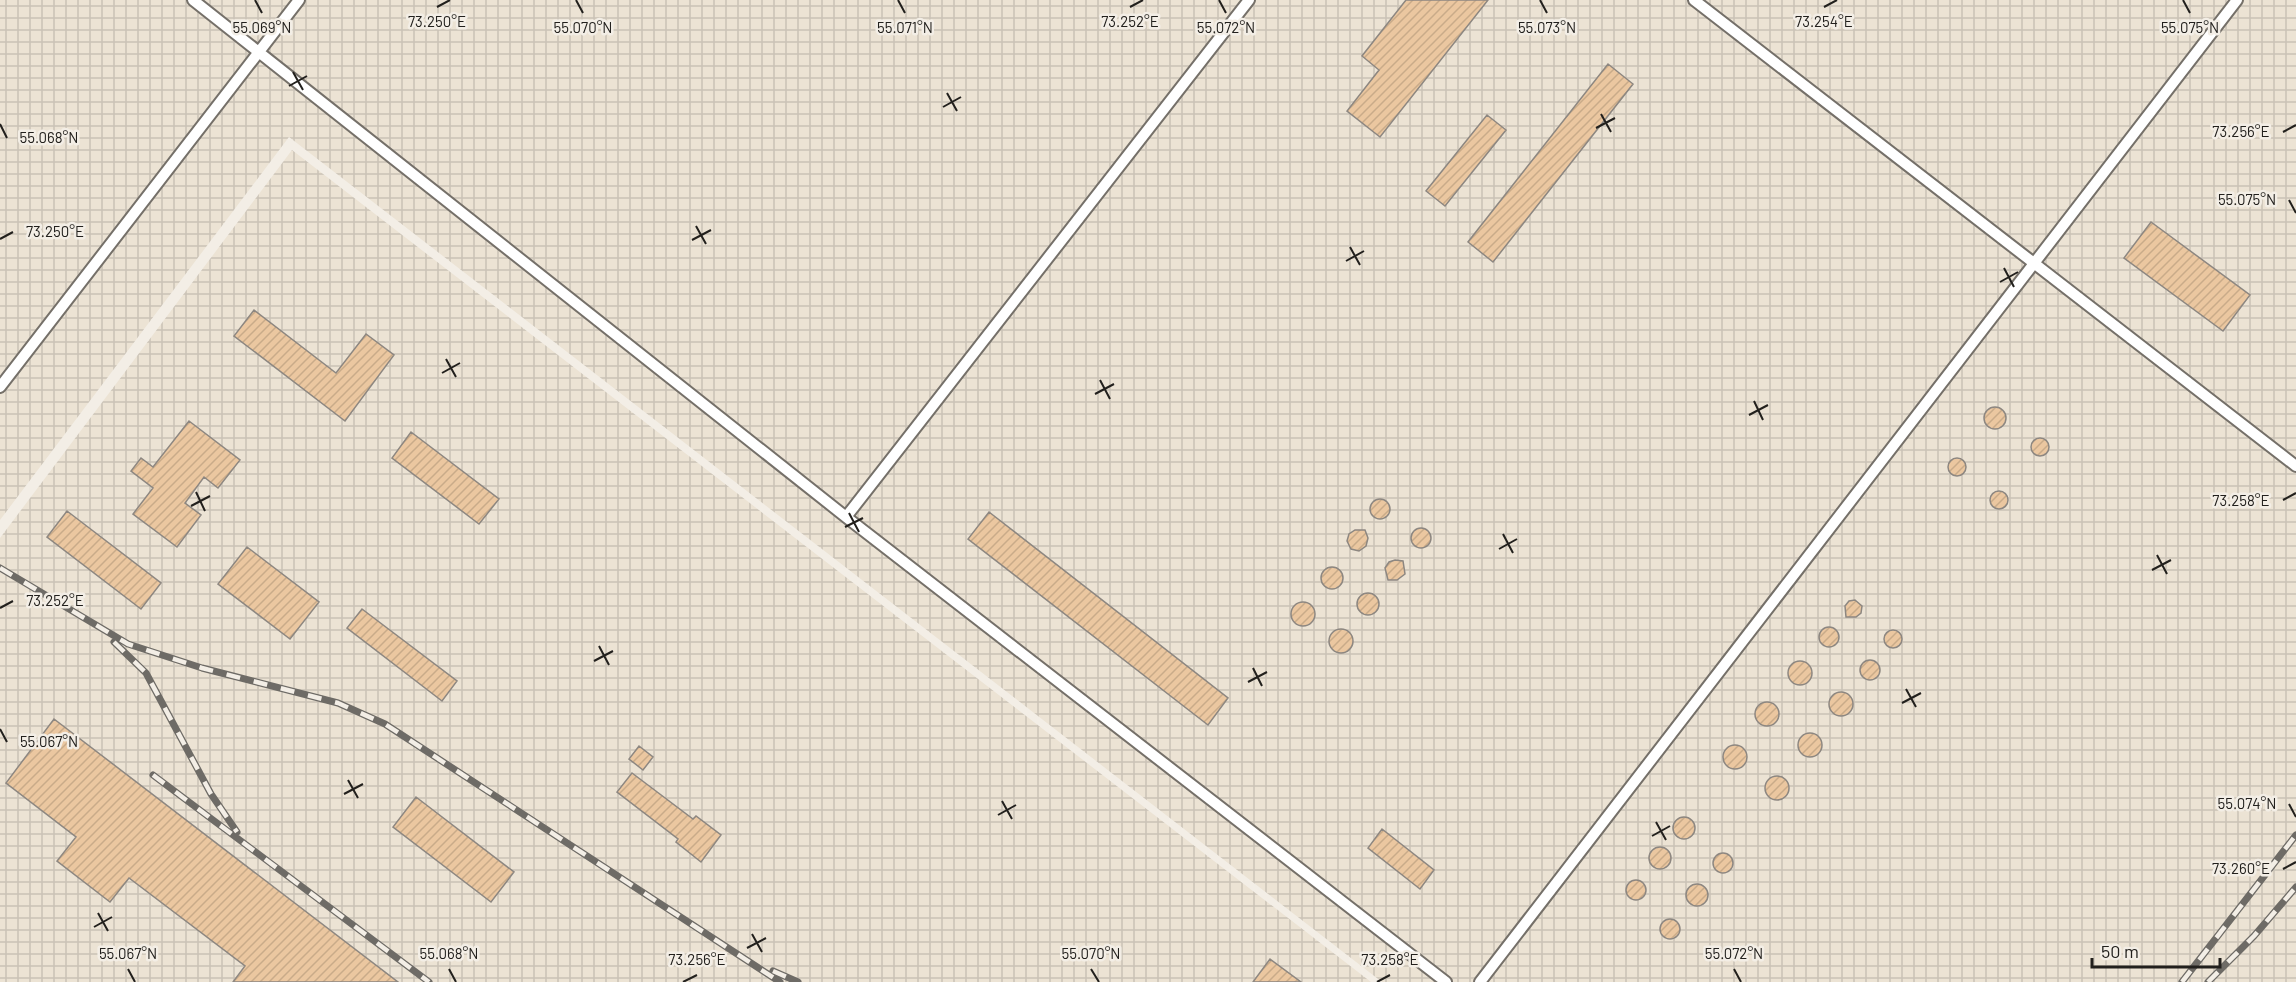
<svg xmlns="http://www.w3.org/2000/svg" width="2296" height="982" viewBox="0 0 2296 982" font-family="Barlow,sans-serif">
  <defs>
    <pattern id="industrial-grid" width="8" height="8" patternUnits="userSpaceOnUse" patternTransform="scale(1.5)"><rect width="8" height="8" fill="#ece3d4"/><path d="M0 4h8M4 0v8" fill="none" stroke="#cac2b6"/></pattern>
    <pattern id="building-hatch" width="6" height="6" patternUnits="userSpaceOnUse" patternTransform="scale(1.5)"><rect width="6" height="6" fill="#ebc7a0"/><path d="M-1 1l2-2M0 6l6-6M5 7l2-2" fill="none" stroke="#c9ab89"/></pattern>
  </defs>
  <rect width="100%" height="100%" fill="#f3eee6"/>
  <!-- industrial -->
  <path fill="url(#industrial-grid)" d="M0 0H2296V982H1382L289 137 0 520Z
    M292 150 1371 982H0V538Z"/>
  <!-- building -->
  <path fill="url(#building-hatch)" stroke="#8d8781" stroke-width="1.5" d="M1406 0H1488L1380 137 1347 111 1379 70 1362 56Z
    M1608 64 1633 84 1493 262 1468 242Z
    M1487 115 1506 130 1445 206 1426 191Z
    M2151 222 2250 295 2223 331 2124 258Z
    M254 310 336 373 366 334 394 355 345 421 234 336Z
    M1984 418a11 11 0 1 1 22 0a11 11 0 1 1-22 0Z
    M189 421 240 460 218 488 204 477 185 503 201 515 177 547 133 514 153 488 131 471 141 458 153 467Z
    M411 432 499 499 479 524 392 458Z
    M2031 447a9 9 0 1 1 18 0a9 9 0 1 1-18 0Z
    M1948 467a9 9 0 1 1 18 0a9 9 0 1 1-18 0Z
    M1990 500a9 9 0 1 1 18 0a9 9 0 1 1-18 0Z
    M1370 509a10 10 0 1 1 20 0a10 10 0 1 1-20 0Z
    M67 511 161 583 141 609 47 537Z
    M989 512 1228 698 1208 725 968 539Z
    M1411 538a10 10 0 1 1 20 0a10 10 0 1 1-20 0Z
    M1365 530 1368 538 1366 546 1359 551 1351 549 1347 541 1349 534 1355 530Z
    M247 547 319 602 290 639 218 584Z
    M1395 560 1403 561 1405 574 1397 580H1388L1385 568 1389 562Z
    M1321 578a11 11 0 1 1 22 0a11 11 0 1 1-22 0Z
    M1357 604a11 11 0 1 1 22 0a11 11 0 1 1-22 0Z
    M1855 600 1862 606 1861 613 1856 617H1846L1845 606 1849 601Z
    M1291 614a12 12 0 1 1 24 0a12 12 0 1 1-24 0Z
    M362 609 457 681 442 701 347 628Z
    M1819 637a10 10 0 1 1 20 0a10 10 0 1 1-20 0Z
    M1329 641a12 12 0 1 1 24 0a12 12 0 1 1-24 0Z
    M1884 639a9 9 0 1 1 18 0a9 9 0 1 1-18 0Z
    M1860 670a10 10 0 1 1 20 0a10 10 0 1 1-20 0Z
    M1788 673a12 12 0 1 1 24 0a12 12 0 1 1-24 0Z
    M1829 704a12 12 0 1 1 24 0a12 12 0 1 1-24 0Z
    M1755 714a12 12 0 1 1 24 0a12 12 0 1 1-24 0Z
    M54 719 398 982H233L245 966 129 878 110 902 57 861 76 837 6 783Z
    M1798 745a12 12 0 1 1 24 0a12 12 0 1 1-24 0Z
    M1723 757a12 12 0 1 1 24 0a12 12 0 1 1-24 0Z
    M639 746 653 757 643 770 629 759Z
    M632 773 693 819 696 816 721 835 701 862 676 842 678 839 617 792Z
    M1765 788a12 12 0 1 1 24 0a12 12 0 1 1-24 0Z
    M416 797 514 872 491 902 393 827Z
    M1673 828a11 11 0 1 1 22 0a11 11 0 1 1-22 0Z
    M1382 829 1434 870 1420 889 1368 848Z
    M1649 858a11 11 0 1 1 22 0a11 11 0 1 1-22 0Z
    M1713 863a10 10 0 1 1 20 0a10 10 0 1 1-20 0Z
    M1626 890a10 10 0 1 1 20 0a10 10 0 1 1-20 0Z
    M1686 895a11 11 0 1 1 22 0a11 11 0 1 1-22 0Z
    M1660 929a10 10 0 1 1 20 0a10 10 0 1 1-20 0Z
    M1270 959 1301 982H1253Z"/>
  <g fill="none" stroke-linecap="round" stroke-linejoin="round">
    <!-- lane casing -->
    <g stroke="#757069" stroke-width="14">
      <path id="lane" d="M193 0 846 517 1446 982
        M1694 0 2296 466
        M0 387 299 0
        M846 517 1249 0
        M1480 982 2237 0"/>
    </g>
    <!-- lane -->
    <use href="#lane" stroke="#fff" stroke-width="10"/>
    <!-- rail casing -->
    <g stroke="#6e6b66" stroke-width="7">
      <path id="rail" d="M0 568 128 644 202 668 338 703 385 724 780 982
        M114 642 146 673 211 794 237 832
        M153 775 429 982
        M773 971 798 982
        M2182 982 2296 835
        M2208 982 2254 936 2296 887"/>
    </g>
    <!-- rail -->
    <use href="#rail" stroke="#f3eee6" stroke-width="4.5" stroke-dasharray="14" stroke-linecap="butt"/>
  </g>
  <!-- ticks -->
  <path fill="none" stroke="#22201d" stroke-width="2" d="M255 0 262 13M576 0 583 13M898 0 905 13M1219 0 1226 13M1540 0 1547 13M2183 0 2190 13M437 7 450 0M1130 7 1143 0M1824 7 1837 0M293 72 303 90M289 86 307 76M947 93 957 111M943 107 961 97M1601 114 1611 132M0 124 7 138M1596 128 1615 118M2283 132 2296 125M2289 200 2296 213M696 226 706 244M0 239 13 232M692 240 711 230M1350 247 1360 265M1346 261 1364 251M2004 268 2014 287M2000 282 2018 272M446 359 456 377M442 373 460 363M1100 380 1110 399M1095 394 1114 384M1754 401 1763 420M1749 415 1768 405M196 492 205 511M2283 500 2296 493M191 506 210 496M849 513 859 532M845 527 863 518M1503 534 1513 553M1499 549 1517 539M2157 555 2167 574M2152 570 2171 560M0 608 13 601M599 646 609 665M594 661 613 651M1253 668 1262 686M1248 682 1267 672M1906 689 1916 707M1902 703 1921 693M0 729 7 742M348 780 358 798M344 794 363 784M1002 801 1012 819M2289 804 2296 817M998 815 1016 805M1656 822 1666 840M1652 836 1670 826M2283 869 2296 862M98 913 108 931M94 927 112 917M752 934 762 952M747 948 766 938M128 969 135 982M449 969 456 982M1091 969 1099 982M1734 969 1741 982M683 982 697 975M1377 982 1390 975"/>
  <g font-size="15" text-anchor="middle" fill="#22201d" stroke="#f3eee6" stroke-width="5" stroke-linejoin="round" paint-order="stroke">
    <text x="437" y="27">73.250°E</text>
    <text x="1130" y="27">73.252°E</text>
    <text x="1824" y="27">73.254°E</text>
    <text x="262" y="33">55.069°N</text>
    <text x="583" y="33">55.070°N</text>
    <text x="905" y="33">55.071°N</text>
    <text x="1226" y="33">55.072°N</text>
    <text x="1547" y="33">55.073°N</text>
    <text x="2190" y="33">55.075°N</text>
    <text x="2241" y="137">73.256°E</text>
    <text x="49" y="143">55.068°N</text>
    <text x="2247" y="205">55.075°N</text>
    <text x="55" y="237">73.250°E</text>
    <text x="2241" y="506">73.258°E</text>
    <text x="55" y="606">73.252°E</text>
    <text x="49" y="747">55.067°N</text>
    <text x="2247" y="809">55.074°N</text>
    <text x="2241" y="874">73.260°E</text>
    <text x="128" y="959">55.067°N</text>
    <text x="449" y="959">55.068°N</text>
    <text x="1091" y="959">55.070°N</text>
    <text x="1734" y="959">55.072°N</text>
    <text x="697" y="965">73.256°E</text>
    <text x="1390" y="965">73.258°E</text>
  </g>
  <!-- scale -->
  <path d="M2092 958v9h128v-9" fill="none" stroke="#22201d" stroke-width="3"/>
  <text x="2101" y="958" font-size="18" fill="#22201d" stroke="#f3eee6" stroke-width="4.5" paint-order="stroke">50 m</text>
</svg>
